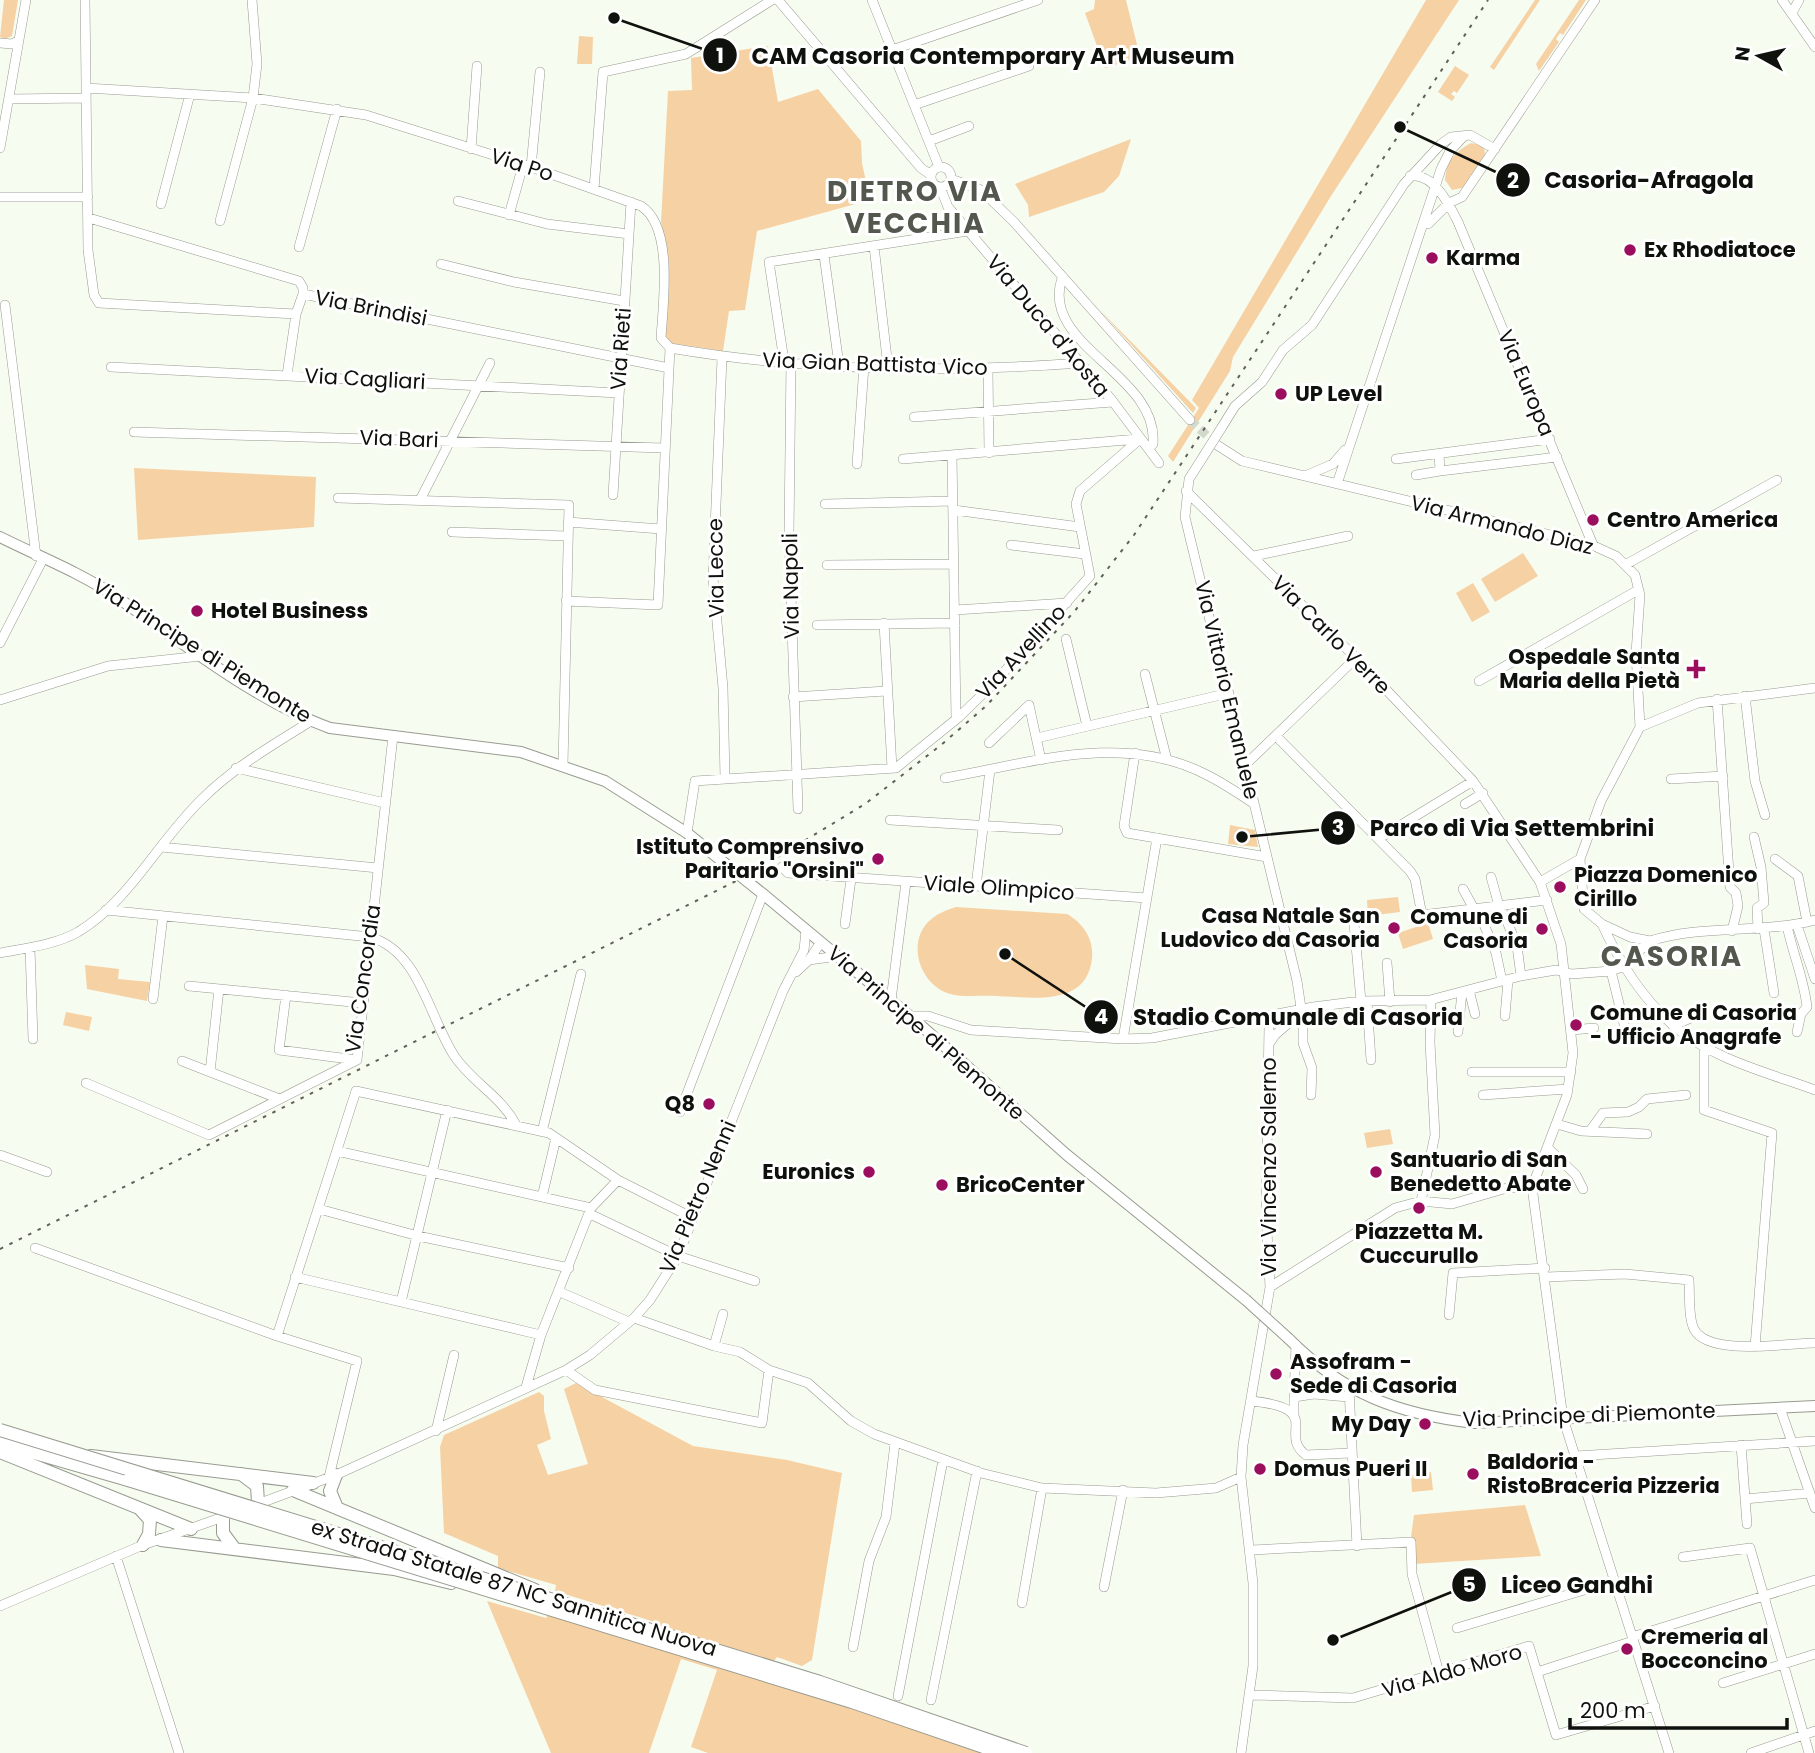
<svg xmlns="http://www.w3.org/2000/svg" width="1815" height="1753" viewBox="0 0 1815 1753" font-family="Poppins,sans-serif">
  <rect width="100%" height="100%" fill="#f7fcf0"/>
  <!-- green -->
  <path fill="#f6d1a4" d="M4 0H18L12 36 5 39 0 37Z
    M1095 0H1126L1142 65 1131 60 1105 68 1085 13 1094 9Z
    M1426 0H1459L1331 196 1233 357 1230 371 1173 462 1168 456 1199 408 1192 400Z
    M1535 0H1540L1494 70 1490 67Z
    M1579 0H1586L1563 35 1560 33 1556 39 1559 42 1539 71 1536 64Z
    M579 36 593 37 592 64H577Z
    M768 46 778 102 818 89 861 141 862 163 870 200 757 231 745 310 729 311 723 351 670 343 665 337 669 262 661 222 668 91 692 90 691 58Z
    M1455 66 1469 75 1457 93 1454 91 1451 94 1455 97 1452 101 1438 92Z
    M1131 139 1119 176 1104 192 1029 217 1028 205 1015 184Z
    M1471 143 1484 146 1485 154 1462 188 1452 190 1445 180C1446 162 1455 151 1471 143Z
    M1098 308 1196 408 1193 413Z
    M134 468 316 477 314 527 138 540Z
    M1523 553 1538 576 1495 602 1481 579Z
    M1473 583 1490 612 1472 622 1456 593Z
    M1230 825 1255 830 1258 847 1228 844Z
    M1398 897 1400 912 1368 916 1367 900Z
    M956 907 1067 914C1083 923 1094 939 1092 958 1087 1008 1031 997 995 996 981 995 960 998 947 993 920 983 907 944 928 922 936 914 946 910 956 907Z
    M1428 923 1433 939 1403 949 1398 933Z
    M85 965 119 969 118 979 150 982 147 1001 87 989Z
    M66 1012 92 1017 89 1031 63 1025Z
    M1390 1129 1393 1144 1367 1148 1364 1133Z
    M576 1383 693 1446 787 1460 842 1473 812 1660 802 1666 777 1657 774 1661 658 1627V1623L555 1591 556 1585 498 1568V1556L444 1533 440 1447 444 1435 539 1392 544 1396V1411L551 1439 537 1445 548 1475 588 1464 564 1389Z
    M1431 1472 1433 1490 1412 1492 1411 1475Z
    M1525 1505 1541 1556 1414 1564 1411 1537 1414 1515Z
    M487 1601 546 1618 548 1615 815 1696 982 1753H708L691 1747 717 1670 681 1659 649 1753H551Z"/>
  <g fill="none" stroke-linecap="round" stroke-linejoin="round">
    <!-- minor-tunnel -->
    <path stroke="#d4d9ce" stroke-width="9" stroke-dasharray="9 4.5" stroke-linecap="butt" d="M1190 420 1217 445"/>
    <!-- minor casing -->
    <g stroke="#979b90" stroke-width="10">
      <path id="minor" d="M85 0 88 250 94 295 99 303 296 314
        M778 0 921 168 931 175
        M872 0 939 167
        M1782 0 1815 47
        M1792 13 1799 0
        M0 43 12 44 18 41
        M892 50 1038 0
        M86 88 253 98 366 115 531 167 641 206C674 227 663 304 661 338L670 348
        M9 99 85 98
        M914 105 1029 66
        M929 141 969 126
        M0 148 26 0
        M471 149 477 66
        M531 167 540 72
        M931 177a10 10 0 1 1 20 0a10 10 0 1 1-20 0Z
        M1410 176C1434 173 1449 204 1458 222L1593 545
        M951 179 981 190 1014 222 1190 420
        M940 187 948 207 1111 399 1159 463
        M594 189 603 72 686 54 772 0
        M0 197H88
        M458 201 547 224 629 234
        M161 204 190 94
        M509 215 523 165
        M89 218 299 281 303 288V294L669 368
        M220 221 253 98 257 64 252 0
        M1428 224 1449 203 1462 197 1595 0
        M874 246 888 367
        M299 247 337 109
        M824 255 839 365
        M441 264 514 282 624 301
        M1062 278C1039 346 1159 374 1153 444L1149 448
        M5 305 36 556
        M670 348C804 371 944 373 1081 363
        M722 358 713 578 723 688 725 778
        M784 361 769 262 968 231
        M791 362 789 534 798 809
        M111 367 618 393
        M988 370 989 453
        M287 375 296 314 303 294
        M914 417 1113 402
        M1222 427 1235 406 1262 382 1283 350 1312 325 1404 184 1441 144 1451 137 1470 135 1495 149
        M134 432 664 448
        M1217 445 1242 461 1592 545 1616 556 1635 575 1640 595 1636 653 1640 727
        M1439 454 1440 471 1557 457
        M952 455 956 719
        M1203 457 1189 479 1185 517 1297 981 1303 1021V1043L1312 1068 1311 1095
        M903 459 1138 439
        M1396 459 1550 439
        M857 464 864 366
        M1416 475 1440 471
        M1305 476 1333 464 1345 450
        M1337 484 1441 169 1450 151 1464 136
        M1186 491 1356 658 1473 781 1540 882 1561 944 1573 1053 1567 1095 1532 1187 1563 1418 1669 1753
        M613 495 631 202
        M338 498 569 505 563 765
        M420 500 490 363
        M825 504 953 501
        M954 510 1080 527
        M568 522 661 529
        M452 532 567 536
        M1011 545 1085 554
        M1254 556 1348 536
        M827 565 954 564
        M1625 565 1777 480
        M566 601 658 605 670 348
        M955 610 1067 603
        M884 623 892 768
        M817 625 955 623
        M1066 639 1087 726
        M0 643 43 559
        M1145 674 1167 760
        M1479 681 1638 590
        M1745 696 1755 781 1765 815
        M793 697 886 691
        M1717 699 1730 887 1736 893 1738 906 1732 931
        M0 700 108 666 201 656
        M1640 727 1698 703 1815 688
        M1277 737 1410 871 1415 879 1422 915 1547 900
        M1037 738 1229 693
        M989 743 1029 705 1041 760
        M1135 753 1124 826 1127 833 1267 857
        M1245 765 1356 658
        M236 768 385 803
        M945 778C1032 763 1123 731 1207 775 1223 783 1238 793 1253 803
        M1671 779 1723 776
        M1465 804 1483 793
        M890 820 1058 830
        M687 833 695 781 896 768 959 717 994 683 1090 576 1076 504 1080 491 1140 439
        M1754 837 1761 867 1764 903 1757 908 1758 929
        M1378 839 1473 781
        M161 847 378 868
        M1580 859 1584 909 1602 924
        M1775 859 1798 876 1807 922
        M782 867 788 873 1147 898
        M1491 877 1499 906
        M1540 882 1580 859 1601 801 1640 727
        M976 886 990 770
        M1463 889 1474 909
        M106 910 370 937C420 951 429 1018 455 1057 473 1083 502 1097 516 1125
        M1504 914 1517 946 1521 976
        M1480 915 1496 953 1502 981
        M1354 923 1361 1001
        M845 924 851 879
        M1797 925 1815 979
        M1787 926C1793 954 1804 979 1807 1007L1801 1014 1797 1032
        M1764 929 1774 993
        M1650 941C1703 924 1761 934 1815 920
        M30 948 33 1039
        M0 953C25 948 55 945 78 932 130 901 159 840 202 799 234 767 273 745 311 721
        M809 960 838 956
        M1387 963 1390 1002
        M1611 971 1627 1036
        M796 972 809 960 821 942
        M189 986 362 1003
        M1469 990 1475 1014
        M286 995 279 1050 357 1060
        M153 999 163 916
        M891 1000 906 882
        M1367 1001 1371 1060
        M910 1016H928L971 1030 1123 1039 1152 1038 1313 1007 1361 1001 1430 1000 1521 976 1556 970 1572 974 1611 971 1622 967 1650 941 1630 937 1602 924C1619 961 1642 998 1673 1025 1711 1059 1769 1073 1815 1090
        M1505 1016 1508 980
        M1673 1026 1693 1017
        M1572 1030 1594 1028
        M1458 1032 1462 992
        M1123 1039 1157 838
        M1269 1044 1275 1035 1301 1012
        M1704 1046V1110L1772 1133 1755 1347
        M182 1061 277 1098
        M210 1072 219 989
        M1472 1072H1571
        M86 1083 209 1135 357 1060 393 736
        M1483 1095 1568 1089
        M680 1112 763 894
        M1557 1124 1581 1131 1647 1134
        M1590 1131 1603 1113 1628 1112 1639 1107 1647 1099 1686 1095
        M542 1132 581 974
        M1548 1148 1576 1175 1583 1189
        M337 1151 591 1208
        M0 1155 47 1172
        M542 1197 556 1138
        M1421 1201 1435 1135 1430 1043 1431 1000
        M319 1209 418 1236 569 1268
        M590 1214 678 1256 755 1281
        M35 1248 277 1336 357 1361 329 1477
        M295 1277 541 1335
        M1546 1277 1625 1274 1689 1280C1690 1294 1688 1317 1694 1329 1708 1357 1789 1343 1815 1343
        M1270 1287 1395 1208 1421 1201 1452 1204 1507 1188 1532 1187
        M560 1292 629 1322
        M401 1302 447 1110
        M1449 1315 1453 1273 1545 1268
        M634 1318 714 1346 740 1352 769 1370 808 1383 851 1421 874 1434 981 1473 1042 1488 1156 1493 1216 1488 1241 1477
        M277 1336 356 1091 549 1133 618 1180 693 1218
        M714 1346 723 1314
        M566 1370 595 1390 762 1423 769 1370
        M526 1387 541 1335 591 1208 618 1180
        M1349 1389 1357 1546
        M1294 1397 1296 1345
        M1252 1401C1326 1409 1277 1434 1306 1455L1351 1453
        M1780 1408 1815 1508
        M1294 1415V1397L1314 1394 1348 1397
        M436 1431 454 1355
        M1741 1445 1747 1524
        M1576 1456 1815 1441
        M1745 1499 1810 1493
        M255 1505 336 1475 566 1370 590 1355 634 1318 650 1300 678 1256 783 991 804 950 806 930
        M1252 1550 1411 1542 1412 1574 1439 1673
        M116 1556 179 1753
        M1683 1557 1750 1548 1809 1753
        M1104 1587 1123 1490
        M1022 1603 1042 1488
        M0 1606 143 1545 226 1516
        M1457 1628 1614 1581
        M1632 1637 1815 1580
        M853 1647 869 1561 886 1517 895 1443
        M1537 1672 1633 1641
        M1723 1683 1815 1654
        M1251 1695 1353 1698 1529 1646 1556 1735 1655 1706
        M898 1696 943 1460
        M931 1700 977 1471
        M1241 1753 1253 1666V1583L1241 1477 1243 1445 1270 1287 1266 1213 1269 1026 1264 1017
        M1751 1753 1815 1731"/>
    </g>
    <!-- major casing -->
    <g stroke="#979b90" stroke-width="12">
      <path id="major" d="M0 537C38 556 79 572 115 596 181 641 255 701 330 728L521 752 605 781 687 833 763 894 917 1022 1067 1155 1246 1300
        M1289 1339C1344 1394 1397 1414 1474 1423L1815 1406"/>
    </g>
    <!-- highway casing -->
    <g stroke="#979b90" stroke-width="14">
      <path id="highway" d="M0 1443 128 1480
        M0 1452 191 1529
        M91 1456 313 1483
        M241 1474 257 1486 258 1503
        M336 1475 330 1491 337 1508
        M293 1490 535 1590
        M140 1509 150 1520 149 1534 143 1545
        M223 1517V1533L234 1548
        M161 1540 394 1569 451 1583"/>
    </g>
    <!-- minor -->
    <use href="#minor" stroke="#fff" stroke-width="9"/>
    <!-- major -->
    <use href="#major" stroke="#fff" stroke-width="10"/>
    <!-- highway -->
    <use href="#highway" stroke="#fff" stroke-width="12"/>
    <!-- rail -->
    <path stroke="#5f625b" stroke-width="2" stroke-dasharray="3.5 7" stroke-linecap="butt" d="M0 1249 748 875 865 804 941 745 986 706 1074 612 1134 535 1488 0"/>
    <!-- minor-bridge casing -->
    <g stroke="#979b90" stroke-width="10" stroke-linecap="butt">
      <path id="minor-bridge" d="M1203 457 1222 427"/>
    </g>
    <!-- major-bridge casing -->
    <g stroke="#979b90" stroke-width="12" stroke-linecap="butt">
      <path id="major-bridge" d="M1246 1300 1289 1339"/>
    </g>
    <!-- highway-bridge casing -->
    <g stroke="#979b90" stroke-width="14" stroke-linecap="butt">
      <path id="highway-bridge" d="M0 1430 820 1682 1026 1753
        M128 1480 852 1702 1001 1753"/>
    </g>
    <!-- minor-bridge -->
    <use href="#minor-bridge" stroke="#fff" stroke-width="9"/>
    <!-- major-bridge -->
    <use href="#major-bridge" stroke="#fff" stroke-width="10"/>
    <!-- highway-bridge -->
    <use href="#highway-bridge" stroke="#fff" stroke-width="12"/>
  </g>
  <!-- markers -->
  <g fill="#9b0e5e" stroke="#fff" stroke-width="2.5">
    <circle cx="1630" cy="250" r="7"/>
    <circle cx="1432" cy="258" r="7"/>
    <circle cx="1281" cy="394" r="7"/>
    <circle cx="1593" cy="520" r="7"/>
    <circle cx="197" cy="611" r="7"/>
    <path d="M1692.5 658.5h7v7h7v7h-7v7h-7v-7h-7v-7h7z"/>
    <circle cx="878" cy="859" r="7"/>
    <circle cx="1560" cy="887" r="7"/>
    <circle cx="1394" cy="928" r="7"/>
    <circle cx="1542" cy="929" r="7"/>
    <circle cx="1576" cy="1025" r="7"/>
    <circle cx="709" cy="1104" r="7"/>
    <circle cx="869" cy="1172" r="7"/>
    <circle cx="1376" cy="1172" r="7"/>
    <circle cx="942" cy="1185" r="7"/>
    <circle cx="1419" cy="1208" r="7"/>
    <circle cx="1276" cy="1374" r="7"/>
    <circle cx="1425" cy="1424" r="7"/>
    <circle cx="1260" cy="1469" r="7"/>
    <circle cx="1473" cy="1474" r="7"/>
    <circle cx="1627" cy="1649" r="7"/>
  </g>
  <g text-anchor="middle" stroke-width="6" stroke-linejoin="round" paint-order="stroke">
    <!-- street labels -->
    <g font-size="21" fill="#0f110d" stroke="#fff">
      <text transform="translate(522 165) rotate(18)" y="7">Via Po</text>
      <text transform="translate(371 308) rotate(11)" y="7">Via Brindisi</text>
      <text transform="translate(1048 326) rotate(50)" y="7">Via Duca d'Aosta</text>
      <text transform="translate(621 349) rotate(-86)" y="7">Via Rieti</text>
      <text transform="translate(875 364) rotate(2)" y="7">Via Gian Battista Vico</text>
      <text transform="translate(365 379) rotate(3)" y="7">Via Cagliari</text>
      <text transform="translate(1526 383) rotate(67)" y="7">Via Europa</text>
      <text transform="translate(399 439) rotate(2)" y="7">Via Bari</text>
      <text transform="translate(1502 525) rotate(14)" y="7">Via Armando Diaz</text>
      <text transform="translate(716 568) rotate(-91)" y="7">Via Lecce</text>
      <text transform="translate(791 586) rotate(-91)" y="7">Via Napoli</text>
      <text transform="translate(1331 635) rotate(45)" y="7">Via Carlo Verre</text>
      <text transform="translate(202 651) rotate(32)" y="7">Via Principe di Piemonte</text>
      <text transform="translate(1021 652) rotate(-47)" y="7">Via Avellino</text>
      <text transform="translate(1227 690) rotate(77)" y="7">Via Vittorio Emanuele</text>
      <text transform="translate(999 888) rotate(4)" y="7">Viale Olimpico</text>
      <text transform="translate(363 979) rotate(-82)" y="7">Via Concordia</text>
      <text transform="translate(926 1033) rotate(41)" y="7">Via Principe di Piemonte</text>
      <text transform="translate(1269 1167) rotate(-90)" y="7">Via Vincenzo Salerno</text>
      <text transform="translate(698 1197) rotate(-67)" y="7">Via Pietro Nenni</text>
      <text transform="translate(1589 1415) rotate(-2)" y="7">Via Principe di Piemonte</text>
      <text transform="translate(514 1588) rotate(17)" y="7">ex Strada Statale 87 NC Sannitica Nuova</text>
      <text transform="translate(1452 1671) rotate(-16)" y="7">Via Aldo Moro</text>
    </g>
    <!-- poi labels -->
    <g font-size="21" font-weight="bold" fill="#0f110d" stroke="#fff" text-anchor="start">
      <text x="1644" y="257">Ex Rhodiatoce</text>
      <text x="1446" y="265">Karma</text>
      <text x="1295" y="401">UP Level</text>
      <text x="1607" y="527">Centro America</text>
      <text x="211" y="618">Hotel Business</text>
      <text x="1680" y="664" text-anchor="end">Ospedale Santa<tspan x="1680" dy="24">Maria della Pietà</tspan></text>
      <text x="864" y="854" text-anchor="end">Istituto Comprensivo<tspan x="864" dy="24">Paritario "Orsini"</tspan></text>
      <text x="1574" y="882">Piazza Domenico<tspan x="1574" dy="24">Cirillo</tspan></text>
      <text x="1380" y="923" text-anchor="end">Casa Natale San<tspan x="1380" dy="24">Ludovico da Casoria</tspan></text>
      <text x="1528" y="924" text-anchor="end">Comune di<tspan x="1528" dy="24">Casoria</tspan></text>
      <text x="1590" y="1020">Comune di Casoria<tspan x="1590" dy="24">- Ufficio Anagrafe</tspan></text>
      <text x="695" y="1111" text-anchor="end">Q8</text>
      <text x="1390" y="1167">Santuario di San<tspan x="1390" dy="24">Benedetto Abate</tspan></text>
      <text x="855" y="1179" text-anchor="end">Euronics</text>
      <text x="956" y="1192">BricoCenter</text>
      <text x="1419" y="1239" text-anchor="middle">Piazzetta M.<tspan x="1419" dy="24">Cuccurullo</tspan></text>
      <text x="1290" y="1369">Assofram -<tspan x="1290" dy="24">Sede di Casoria</tspan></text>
      <text x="1411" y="1431" text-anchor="end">My Day</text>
      <text x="1487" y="1469">Baldoria -<tspan x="1487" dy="24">RistoBraceria Pizzeria</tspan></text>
      <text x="1274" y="1476">Domus Pueri II</text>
      <text x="1641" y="1644">Cremeria al<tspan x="1641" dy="24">Bocconcino</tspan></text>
    </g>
    <!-- district labels -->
    <g font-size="28" font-weight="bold" letter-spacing="2" fill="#53574d" stroke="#fff">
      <text x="915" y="201">DIETRO VIA<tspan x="915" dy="32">VECCHIA</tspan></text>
      <text x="1672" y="966">CASORIA</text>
    </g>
  </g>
  <!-- callouts -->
  <path fill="none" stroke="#0f110d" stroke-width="2.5" d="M614 18L720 55M1400 127L1513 180M1242 837L1338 828M1005 954L1101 1017M1333 1640L1469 1585"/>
  <g fill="#0f110d" stroke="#fff" stroke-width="2.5">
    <circle cx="614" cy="18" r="7"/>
    <circle cx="1400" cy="127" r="7"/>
    <circle cx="1242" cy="837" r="7"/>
    <circle cx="1005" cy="954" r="7"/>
    <circle cx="1333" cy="1640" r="7"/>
    <circle cx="720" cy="55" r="18"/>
    <circle cx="1513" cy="180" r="18"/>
    <circle cx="1338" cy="828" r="18"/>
    <circle cx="1101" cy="1017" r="18"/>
    <circle cx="1469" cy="1585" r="18"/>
  </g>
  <g font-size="21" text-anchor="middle" font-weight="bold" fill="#fff">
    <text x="720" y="63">1</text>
    <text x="1513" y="188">2</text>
    <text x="1338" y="835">3</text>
    <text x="1101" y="1024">4</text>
    <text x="1469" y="1592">5</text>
  </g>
  <g font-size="23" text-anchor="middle" font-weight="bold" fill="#0f110d" stroke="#fff" stroke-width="6" stroke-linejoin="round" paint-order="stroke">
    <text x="993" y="64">CAM Casoria Contemporary Art Museum</text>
    <text x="1649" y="188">Casoria-Afragola</text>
    <text x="1512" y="836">Parco di Via Settembrini</text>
    <text x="1298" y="1025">Stadio Comunale di Casoria</text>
    <text x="1577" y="1593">Liceo Gandhi</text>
  </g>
  <!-- north arrow -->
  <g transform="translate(1759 56) rotate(278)" stroke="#ffffff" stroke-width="5" paint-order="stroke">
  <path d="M0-5L12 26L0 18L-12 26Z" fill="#0f110d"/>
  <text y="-10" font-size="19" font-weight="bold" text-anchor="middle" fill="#0f110d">N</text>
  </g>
  <!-- scale -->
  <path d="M1570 1718v10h217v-10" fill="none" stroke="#0f110d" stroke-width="3.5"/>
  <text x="1580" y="1718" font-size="21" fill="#0f110d" stroke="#ffffff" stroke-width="5" paint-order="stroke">200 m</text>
</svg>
